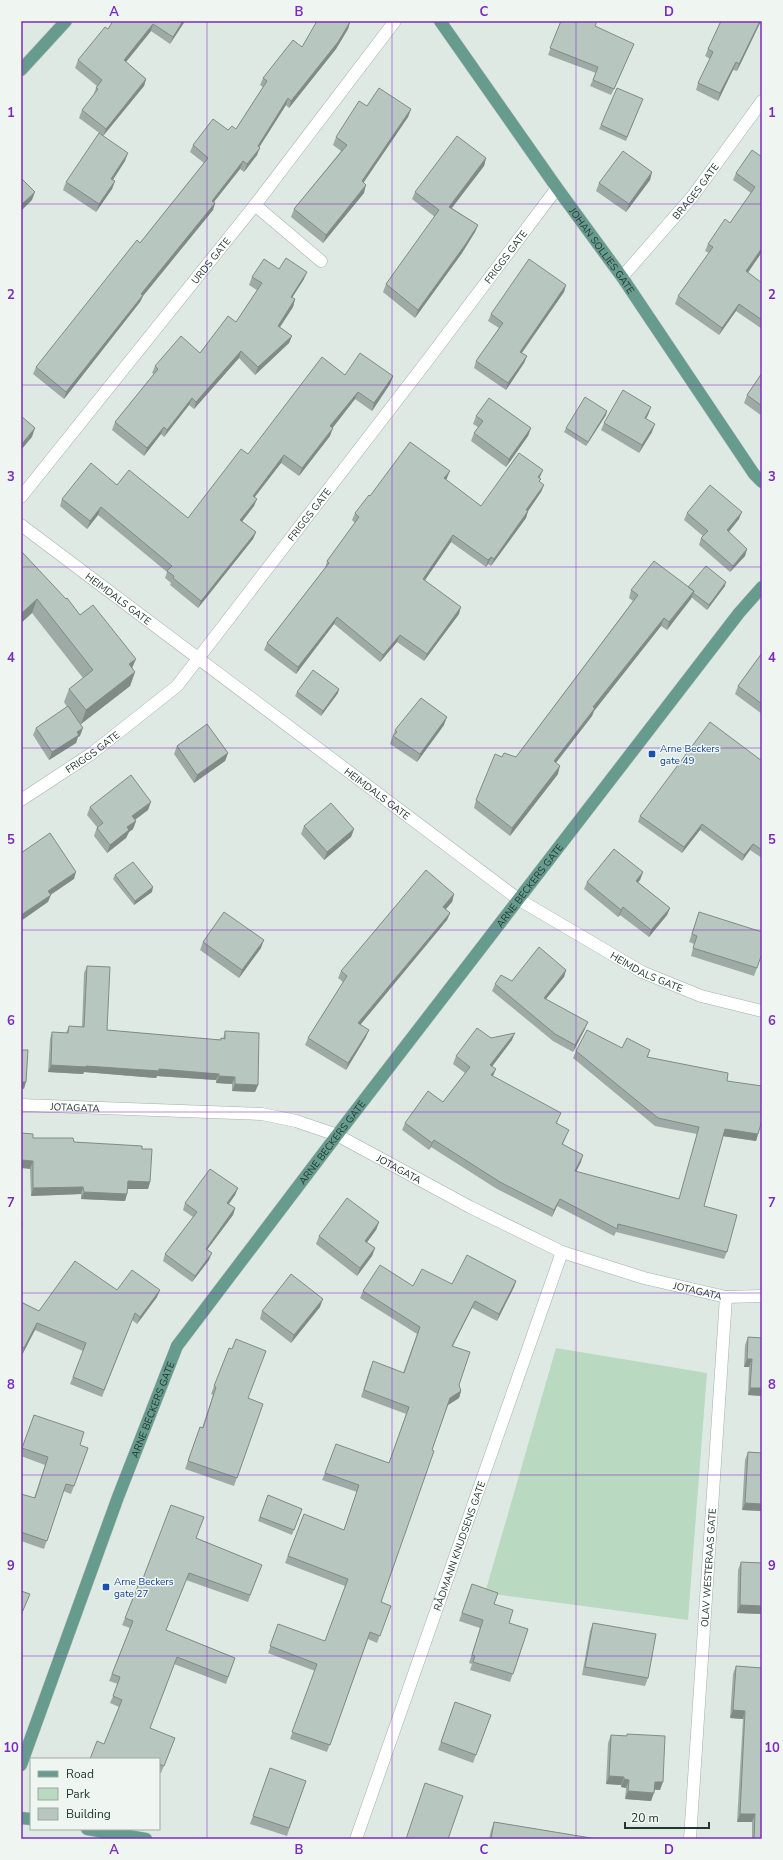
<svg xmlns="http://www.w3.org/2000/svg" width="783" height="1860" viewBox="0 0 783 1860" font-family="'Nunito Sans',sans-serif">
  <rect width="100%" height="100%" fill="#dfe9e4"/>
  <!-- green -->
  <path fill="#b9d9c1" d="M556 1348 707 1373 688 1620 485 1593Z"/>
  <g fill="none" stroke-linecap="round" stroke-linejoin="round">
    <!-- minor casing -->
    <g stroke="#a2b0ab" stroke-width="13">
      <g id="minor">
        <path d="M255 205 321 261"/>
        <path id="s1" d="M622 277 692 197 762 101"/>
        <path id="s2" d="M21 497 255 205 395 21"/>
        <path id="s3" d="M21 525 518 899 642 972 701 996 762 1011"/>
        <path id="s4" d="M21 800 91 754 177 686 427 361 557 188"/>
        <path id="s5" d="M21 1105 262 1114 296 1121 337 1135 470 1207 562 1252 644 1278 726 1297 762 1296"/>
        <path id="s6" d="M356 1839 562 1252"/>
        <path id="s7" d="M690 1839 726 1297"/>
      </g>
    </g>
    <!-- major casing -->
    <g stroke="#bcc3c1" stroke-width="13">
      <g id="major">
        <path id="s8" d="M440 21 557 188 622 277 754 474 762 482"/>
        <path d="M21 70 66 21"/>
        <path id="s9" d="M21 1765 118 1497 177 1346 337 1135 739 613 762 587"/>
        <path d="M21 1818 31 1819"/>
        <path d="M87 1829 146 1839"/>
      </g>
    </g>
    <!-- minor -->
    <use href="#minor" stroke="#fff" stroke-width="12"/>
    <!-- major -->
    <use href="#major" stroke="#679b8d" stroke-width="12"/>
  </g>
  <!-- wall -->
  <path fill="#9eaaa5" d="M185 21 170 44 151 31 126 62 146 79 144 86 103 136 125 161 113 180 115 181 112 189 96 212 63 190 66 182 102 135 79 118 82 110 93 96 96 88 97 86 75 68 78 60 108 29Z
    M561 21 631 50 611 95 590 86 596 73 548 55Z
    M721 21H761L737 71 733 70 718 101 696 90 698 83 710 59 705 56 708 49Z
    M350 22 348 29 336 49 289 108 286 105 259 147 257 155 244 172 240 169 214 202 215 203 213 210 143 296 140 302 64 399 33 374 36 367 140 243 204 163 190 152 193 145 228 130 236 129 263 87 260 85 263 78 302 47Z
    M643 99 626 141 599 129 601 125Z
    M367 106 411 109 408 117 364 182V193L323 243 291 217 294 209 341 151 333 145 336 137Z
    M762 157V252L748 273 762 283V329L736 311 719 335 675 304 678 296 709 253 705 251 708 244 730 223 751 193 733 180 736 173Z
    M486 158 484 166 452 208 478 225 475 232 462 253 415 318 383 292 386 284 435 217 412 199 415 192Z
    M652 172 650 180 626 212 596 191 599 183Z
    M279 269 304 279 292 298 295 299 293 307 280 327 292 336 289 343 255 375 239 358 194 409 189 405 164 437 161 434 144 456 112 430 115 422 154 374 152 373 155 366 200 353 236 322 257 290 249 285 252 277Z
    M566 285 564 292 522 353 527 356 524 363 506 390 474 368 476 361 499 328 488 321 491 314Z
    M762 373V416L744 403 747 395Z
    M345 375 393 376 390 384 372 411 355 399 332 428 330 436 299 476 281 463 255 497 254 506 242 521 256 532 253 539 198 608 170 585 171 583 165 578 167 572 98 515 87 529 60 506 62 499 117 485 188 518 248 454Z
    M651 407 648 415 646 419 652 432 639 453 601 430 604 423Z
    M606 415 586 446 564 432 566 428Z
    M476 416 531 428 528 436 506 467 471 441 474 433 478 427 473 424Z
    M540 477V482L544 485 541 492 528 511 526 518 491 566 488 564 486 567 451 542 425 580 459 614 424 661 397 642 380 662 334 624 296 674 264 650 267 643 325 568 327 561 355 523 352 520 355 513 370 496 447 478 446 480 481 506Z
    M687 513 739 519 729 532 747 549 745 556 730 572 699 545 701 538 703 536 684 520Z
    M21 551 80 615 132 668 135 672 130 686 81 724 80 736 78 737 76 743 49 760 33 735 36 728 67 707 64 702 69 689 83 678 32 613 21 623Z
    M725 586 707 610 691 597 667 630 661 626 594 711 592 716 556 763 558 774 510 836 474 808 476 800 516 757 633 601 629 598 631 590 688 587Z
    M762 653V714L735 694 738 686Z
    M297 692 338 693 321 716 295 696Z
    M444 725 417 762 390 744 392 738 395 730Z
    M177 746 228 753 225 761 194 783 174 754Z
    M762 761V858L750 850 742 861 700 830 682 853 638 822 640 816Z
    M90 807 148 810 135 820 136 821 133 829 129 832 126 838 107 853 94 836 97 827 87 815Z
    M304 826 354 829 351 837 324 860 301 834Z
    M643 872 640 880 638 882 670 908 667 915 649 937 620 915 618 917 584 889 587 882Z
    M115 875 152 892 134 905 113 879Z
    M454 894 452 902 445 909 450 913 447 920 360 1025 366 1037 346 1070 305 1045 308 1038 343 982 338 978 341 971Z
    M699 912 757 968 754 976 691 956 694 944 689 942Z
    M203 942 261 948 239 978 200 950Z
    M87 966 107 1030 220 1040 221 1038 223 1039 225 1031 258 1085 255 1092 232 1091V1084L216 1083V1080L157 1076 156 1078 84 1072 83 1074 48 1072 50 1039 52 1032 66 1033 69 1026 82 1027 84 973Z
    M566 970 564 977 546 999 585 1029 573 1052 553 1041 492 991 495 984Z
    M491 1038 512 1040 492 1066 493 1077 558 1121 557 1123 566 1137 563 1144 581 1162 576 1172 679 1199 697 1134 655 1126 573 1058 576 1051 622 1048 650 1050 648 1057 727 1081 758 1134 756 1141 723 1136 704 1206 727 1252 724 1259 616 1232 614 1236 557 1206 552 1217 497 1189 431 1147 429 1150 402 1130 405 1123 443 1102 465 1073 453 1064 456 1056Z
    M33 1138 74 1142 142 1149 150 1182 148 1189H128L125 1201 81 1199V1194L31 1196 30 1169Z
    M238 1188 235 1195 229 1204 235 1209 233 1215 207 1250 209 1260 192 1282 163 1261 165 1254 193 1217 183 1210 185 1203Z
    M379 1222 376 1230 367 1242 375 1248 372 1256 357 1276 316 1244 319 1236Z
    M516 1281 514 1287 497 1321 472 1308 453 1346 459 1385 461 1391 459 1398 448 1405 432 1450 381 1602 388 1613 377 1643 368 1639 327 1752 290 1739 315 1671 268 1653 276 1631 325 1641 345 1586 285 1563 304 1514 344 1530 357 1492 322 1480 325 1473 389 1463 406 1414 361 1397 370 1368 403 1373 417 1334 360 1298 363 1291 413 1286Z
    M117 1290 157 1297 137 1324 132 1320 102 1397 70 1384 83 1351 35 1330 22 1355H21V1302L39 1311Z
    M320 1307 291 1343 260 1319 262 1311Z
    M748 1337 762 1338V1402V1396L748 1395 749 1367H744L745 1345Z
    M214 1386 248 1398 263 1404 234 1486 185 1469 200 1427 202 1428 213 1395 211 1394Z
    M34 1415 80 1445 88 1448 71 1494 63 1491 44 1549 21 1541V1494L34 1498 45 1465 21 1456V1452Z
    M748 1452 762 1453V1511L742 1510 745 1460Z
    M268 1495 302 1509 292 1535 258 1521Z
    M204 1517 196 1538 262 1565 248 1602 186 1580 166 1630 235 1658 226 1684 174 1664 150 1728 175 1738 161 1773 159 1772V1759L104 1744 119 1707 110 1703 118 1684 109 1681 130 1628 122 1625 125 1618 142 1581Z
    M741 1562 762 1563V1614L737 1613 738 1570Z
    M472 1584 494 1604 509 1623 528 1629 510 1682 470 1670 472 1664 469 1663 480 1628 459 1621Z
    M593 1623 648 1678 645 1686 582 1675 590 1631Z
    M736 1666 762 1668V1839H752V1822H737L743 1719 730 1718 733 1674Z
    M455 1702 491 1715 473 1763 438 1750Z
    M627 1734 660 1790H654L651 1801 625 1799 626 1788 621 1787V1785L606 1784 608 1743 611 1735 627 1736Z
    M270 1768 306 1781 287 1836 250 1824Z
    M494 1822 597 1839H489L491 1830Z"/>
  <!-- shaded-wall -->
  <path fill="#818b86" d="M183 21H185L170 44 173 37Z
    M760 21H761L737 71 739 64Z
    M350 22 348 29 336 49 289 108 291 101Z
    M153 24 151 31 121 68 124 60Z
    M634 44 631 50 611 95 614 89Z
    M736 62 733 70 718 101 720 93Z
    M146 79 144 86 103 136 106 129Z
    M288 98 286 105 255 154 258 146Z
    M411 109 408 117 359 189 362 181Z
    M260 148 257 155 244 172 247 164Z
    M128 153 125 161 108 187 111 179Z
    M486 158 484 166 447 214 449 207Z
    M243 161 240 169 209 208 212 201Z
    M652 172 650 180 626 212 629 204Z
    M115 181 112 189 96 212 99 204Z
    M366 185 364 193 323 243 326 235Z
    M35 192 32 200 21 211V205Z
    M215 203 213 210 143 296 140 302 64 399 66 392 141 294Z
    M478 225 475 232 462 253 415 318 418 310Z
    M762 248V252L743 279 746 271Z
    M307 272 304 279 288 304 291 297Z
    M566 285 564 292 518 358 520 352Z
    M295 299 293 307 276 333 278 326Z
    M739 304 736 311 719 335 722 328Z
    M292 336 289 343 255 375 258 367Z
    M241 351 239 358 194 409 196 402Z
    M527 356 524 363 506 390 508 383Z
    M393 376 390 384 372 411 374 403Z
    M358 392 355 399 328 434 330 426Z
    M192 398 189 405 164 437 167 430Z
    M651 407 648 415 642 426 645 418Z
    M607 411 606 415 586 446 588 442Z
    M655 424 652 432 639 453 642 445Z
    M164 427 161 434 144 456 147 448Z
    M35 428 32 437 21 450V445Z
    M333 428 330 436 299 476 302 468Z
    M531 428 528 436 506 467 509 459Z
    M284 455 281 463 250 503 253 496Z
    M543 470 540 477 535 484 538 477Z
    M450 471 447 478 442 485 444 478Z
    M544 485 541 492 524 517 526 510Z
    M257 499 254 506 238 527 240 520Z
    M101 507 98 515 87 529 90 521Z
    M528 511 526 518 491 566 494 559Z
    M742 512 739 519 724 537 727 530Z
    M256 532 253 539 198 608 201 601Z
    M453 535 451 542 421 586 423 579Z
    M747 549 745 556 730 572 733 566Z
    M491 557 488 564 486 567 488 560Z
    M726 582 725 586 707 610 709 605Z
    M694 591 691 599 667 630 669 622Z
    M37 599 32 613 21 623V614Z
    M461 607 459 614 424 661 427 654Z
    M337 617 334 624 296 674 298 667Z
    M664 618 661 626 594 711 592 716 551 769 554 761 593 707Z
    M400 635 397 642 380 662 383 655Z
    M136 659 130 673 129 664Z
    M135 672 130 686 81 724 86 710Z
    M339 689 338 693 321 716 323 711Z
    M447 717 444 725 417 762 420 754Z
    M83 728 80 736 78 737 76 743 49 760 52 752Z
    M228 753 225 761 194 783 197 775Z
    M560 766 558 774 510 836 512 828Z
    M151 802 148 810 129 824 132 816Z
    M136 821 133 829 129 832 126 838 107 853 110 845 127 827Z
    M702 824 700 830 682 853 684 847Z
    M354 829 351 837 324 860 327 852Z
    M753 844 750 850 742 861 744 855Z
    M76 872 74 879 46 898 48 891Z
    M643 872 640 880 633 888 636 881Z
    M153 887 152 892 134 905 135 901Z
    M454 894 452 902 441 915 443 907Z
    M51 895 48 902 21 921V915Z
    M623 907 620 915 618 917 621 910Z
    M670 908 667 915 649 937 651 930Z
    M450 913 447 920 356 1030 358 1023Z
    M264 940 261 948 239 978 242 970Z
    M566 970 564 977 541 1005 544 998Z
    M588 1022 585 1029 573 1052 575 1045Z
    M369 1030 366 1037 346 1070 348 1063Z
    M515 1033 512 1040 488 1072 490 1065Z
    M51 1065 86 1066 159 1069 219 1074 216 1080 157 1076 156 1078 84 1072 83 1074 48 1072Z
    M496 1069 493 1076 488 1083 491 1075Z
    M219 1076 235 1077 232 1084 216 1083Z
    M21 1082H26L24 1089 21 1088Z
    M235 1084 258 1085 255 1092 232 1091Z
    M725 1129 758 1134 756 1141 722 1136Z
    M434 1140 431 1147 429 1150 432 1143Z
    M583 1155 581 1162 572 1179 575 1171Z
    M21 1160 33 1161 30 1169 21 1168Z
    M128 1181 150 1182 148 1189H125Z
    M83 1187 81 1194 31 1196 33 1188Z
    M238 1188 235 1195 225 1209 227 1203Z
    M84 1192 127 1194 125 1201 81 1199Z
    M560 1199 557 1206 552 1217 554 1210Z
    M235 1208 233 1215 203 1255 206 1249Z
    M379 1222 376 1230 362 1249 365 1241Z
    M375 1248 372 1256 357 1276 360 1268Z
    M212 1253 209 1260 192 1282 195 1276Z
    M516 1281 514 1287 497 1321 499 1314Z
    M160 1290 157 1297 137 1324 140 1317Z
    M323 1299 320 1307 291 1343 294 1335Z
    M475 1301 472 1308 449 1353 452 1346Z
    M37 1323 35 1330 22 1355 24 1348Z
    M747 1359H752L749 1367H744Z
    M750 1388H762V1396L748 1395Z
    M461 1391 459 1398 448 1405 450 1398Z
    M745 1503 762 1504V1511L742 1510Z
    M740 1605 762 1606V1614L737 1613Z
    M733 1710 745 1711 743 1719 730 1718Z
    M609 1776 624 1777 621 1785 606 1784Z
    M624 1779 629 1780 626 1788 621 1787Z
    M655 1782H663L660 1790 652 1789Z
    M628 1791 654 1793 651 1801 625 1799Z
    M740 1814H755L752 1822H737Z"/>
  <!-- building -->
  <path fill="#b8c6c0" stroke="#818b86" d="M113 21H183L173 37 153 24 124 60 146 79 106 129 82 110 98 89 96 88 102 80 78 60 105 27 108 29Z
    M317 21H348L350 22 338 42 291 101 288 98 258 146 260 148 247 164 243 161 212 201 215 203 141 294 143 295 66 392 36 367 137 240 140 243 208 158 193 145 213 119 228 130 232 126 236 129 267 81 263 78 293 40 302 47Z
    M561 21H597L595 26 634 44 614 89 593 80 598 67 550 48Z
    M721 21H760L739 64 736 62 720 93 698 83 713 52 708 49Z
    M379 88 411 109 362 181 366 185 326 235 294 209 347 145 336 137 359 101 367 106Z
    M617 88 643 99 627 137 601 125Z
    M99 133 128 153 111 179 115 181 99 204 66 182Z
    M457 136 486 158 449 207 478 225 465 245 418 310 386 284 439 210 415 192Z
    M752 150 762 157V248L746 271 762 283V320L739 304 722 328 678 296 713 247 708 244 725 219 730 223 755 187 736 173Z
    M623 151 652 172 629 204 599 183Z
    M21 178 35 192 21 205Z
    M286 258 307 272 291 297 295 299 278 326 292 336 258 367 241 351 196 402 192 398 167 430 164 427 147 448 115 422 158 369 155 366 181 336 200 353 228 316 236 322 262 283 252 277 264 259 279 269Z
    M529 259 566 285 520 352 527 356 508 383 476 361 503 323 491 314Z
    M360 353 393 376 374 403 358 392 330 426 333 428 302 468 284 455 253 496 257 499 240 520 256 532 201 601 173 578 174 576 167 571 172 566 101 507 90 521 62 499 91 463 117 485 129 470 188 518 241 449 248 454 322 357 345 375Z
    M762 373V406L747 395Z
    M623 390 651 407 645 418 655 424 642 445 604 423Z
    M585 397 607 411 588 442 566 428Z
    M489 398 531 428 509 459 474 433 483 421 476 416Z
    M21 416 35 428 21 445Z
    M410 442 450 471 444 478 481 506 519 453 543 470 538 477 541 479 539 481 544 485 526 510 528 511 494 559 491 557 488 560 453 535 423 579 461 607 427 654 400 635 383 655 337 617 298 667 267 643 329 563 327 561 359 517 355 513 369 495 370 496Z
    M710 485 742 512 727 530 747 549 733 566 701 538 708 531 687 513Z
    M21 551 66 599 67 598 80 615 93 605 136 659 129 664 135 672 86 710 69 689 93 670 37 599 21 614Z
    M654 561 694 591 669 622 664 618 593 707 595 708 554 761 560 766 512 828 476 800 495 754 502 757 504 753 516 757 638 595 631 590Z
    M706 566 726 582 709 605 693 593 694 591 688 587Z
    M762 653V704L738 686Z
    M313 670 339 689 323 711 297 692Z
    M421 698 447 717 420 754 393 736 397 732 395 730Z
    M68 706 83 728 77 732 79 735 52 752 36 728Z
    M710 722 762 761V850L753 844 744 855 702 824 684 847 640 816Z
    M207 724 228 753 197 775 177 746Z
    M131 775 151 802 132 816 136 821 127 827 129 830 110 845 97 828 103 823 90 807Z
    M331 803 354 829 327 852 304 826Z
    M50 833 76 872 48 891 51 895 21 915V853Z
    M614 849 643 872 636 881 670 908 651 930 623 907 621 910 587 882Z
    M133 862 153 887 135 901 115 875Z
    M426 870 454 894 443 907 450 913 358 1023 369 1030 348 1063 308 1038 347 976 341 971Z
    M224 912 264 940 242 970 203 942Z
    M699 912 762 932V953L757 968 693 948 697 936 692 934Z
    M539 947 566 970 544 998 588 1022 575 1045 555 1034 495 984 501 975 512 981Z
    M87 966 110 967 107 1030 221 1040V1038L225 1039V1031L259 1033 258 1085 235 1084V1077L219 1076V1074L159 1069V1071L86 1066V1067L51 1065 52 1032 68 1033 69 1026 84 1027Z
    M477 1028 491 1038 515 1033 490 1065 496 1069 491 1075 561 1113 556 1123 569 1130 562 1144 583 1155 575 1171 679 1199 699 1127 658 1118 576 1051 587 1030 622 1048 627 1038 650 1050 647 1057 728 1073 727 1081 762 1086V1120L758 1134 725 1129 704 1206 737 1215 727 1252 618 1224 617 1229 560 1199 554 1210 500 1182 434 1140 432 1143 405 1123 428 1091 443 1102 470 1067 456 1056Z
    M21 1050H28L26 1082H21Z
    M21 1133 33 1134V1138H73L74 1142 142 1146V1149H152L150 1182 128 1181 127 1194 84 1192 83 1187 33 1188V1161L21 1160Z
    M210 1169 238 1188 227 1203 235 1208 206 1249 212 1253 195 1276 165 1254 197 1212 185 1203Z
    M347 1198 379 1222 365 1241 375 1248 360 1268 319 1236Z
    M21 1221 22 1222 21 1235Z
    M467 1255 516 1281 499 1314 475 1301 452 1346 470 1352 459 1385 461 1391 450 1398 432 1450 434 1451 381 1602 391 1606 380 1636 370 1632 330 1745 292 1732 317 1664 270 1646 278 1624 325 1641 348 1579 288 1556 304 1514 344 1530 359 1485 325 1473 336 1444 389 1463 409 1407 364 1390 373 1361 404 1373 420 1327 363 1291 380 1265 413 1286 422 1269 452 1284Z
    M75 1261 117 1290 132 1270 160 1290 140 1317 135 1313 104 1390 73 1377 86 1343 37 1323 24 1348 21 1346V1302L39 1311Z
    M291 1274 323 1299 294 1335 262 1311Z
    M748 1337 762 1338V1388H750L752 1359H747Z
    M236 1339 266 1351 248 1398 263 1404 237 1478 188 1461 200 1427 203 1428 216 1387 214 1386 229 1348 232 1349Z
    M34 1415 84 1432 80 1445 88 1448 74 1486 66 1484 47 1541 21 1532V1494L35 1498 48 1457 22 1448Z
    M748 1452 762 1453V1504L745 1503Z
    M268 1495 302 1509 294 1530 260 1517Z
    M171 1505 204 1517 196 1538 262 1565 250 1595 189 1573 166 1630 235 1658 228 1677 177 1657 150 1728 175 1738 164 1766 159 1764V1759H90L97 1741 104 1744 122 1700 113 1696 120 1677 112 1674 133 1621 125 1618 140 1581H142Z
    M741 1562 762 1563V1606L740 1605Z
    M472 1584 498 1593 494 1604 513 1610 509 1623 528 1629 513 1674 473 1662 475 1656 472 1655 483 1620 462 1613Z
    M21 1591 30 1594 21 1615Z
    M593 1623 656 1634 648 1678 585 1667Z
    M736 1666 762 1668V1839H754L755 1814H740L745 1711 733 1710Z
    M455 1702 491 1715 476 1755 441 1742Z
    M627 1734 665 1736 663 1782H655L654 1793 628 1791 629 1780 624 1779V1777L609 1776 611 1735 627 1736Z
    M270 1768 306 1781 289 1828 253 1816Z
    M425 1783 463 1796 448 1839H406Z
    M494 1822 597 1839H491Z"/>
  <!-- grid -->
  <path fill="none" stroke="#7b2cbf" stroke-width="1" stroke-opacity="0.55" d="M207 21V1839M392 21V1839M576 21V1839M21 204H762M21 385H762M21 567H762M21 748H762M21 930H762M21 1112H762M21 1293H762M21 1475H762M21 1656H762"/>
  <!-- markers -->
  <g fill="#1a4fb4" stroke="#eff6f2" stroke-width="1.5">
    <rect x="648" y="750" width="8" height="8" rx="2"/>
    <rect x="102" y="1583" width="8" height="8" rx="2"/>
  </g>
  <g text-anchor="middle" stroke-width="3" stroke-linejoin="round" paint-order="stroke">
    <!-- street labels -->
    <g font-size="10" fill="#213831" stroke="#eff6f2">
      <text dy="4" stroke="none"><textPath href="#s1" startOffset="113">BRAGES GATE</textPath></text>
      <text dy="4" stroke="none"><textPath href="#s8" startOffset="281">JOHAN SOLLIES GATE</textPath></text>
      <text dy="4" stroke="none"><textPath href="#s4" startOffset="734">FRIGGS GATE</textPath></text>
      <text dy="4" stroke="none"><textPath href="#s2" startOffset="303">URDS GATE</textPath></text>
      <text dy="4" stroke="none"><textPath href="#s4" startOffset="410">FRIGGS GATE</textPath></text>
      <text dy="4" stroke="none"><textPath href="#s3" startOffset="122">HEIMDALS GATE</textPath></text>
      <text dy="4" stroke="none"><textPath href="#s4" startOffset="86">FRIGGS GATE</textPath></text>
      <text dy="4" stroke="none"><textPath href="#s3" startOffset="446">HEIMDALS GATE</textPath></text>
      <text dy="4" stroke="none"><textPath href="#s9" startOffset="1027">ARNE BECKERS GATE</textPath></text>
      <text dy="4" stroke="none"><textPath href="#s3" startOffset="770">HEIMDALS GATE</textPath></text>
      <text dy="4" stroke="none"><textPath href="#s5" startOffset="54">JOTAGATA</textPath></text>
      <text dy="4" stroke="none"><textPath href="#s9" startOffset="703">ARNE BECKERS GATE</textPath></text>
      <text dy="4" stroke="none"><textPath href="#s5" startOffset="390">JOTAGATA</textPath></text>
      <text dy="4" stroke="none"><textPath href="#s5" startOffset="714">JOTAGATA</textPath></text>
      <text dy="4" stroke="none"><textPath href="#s9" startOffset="379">ARNE BECKERS GATE</textPath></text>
      <text dy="4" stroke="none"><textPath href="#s6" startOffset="311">RÅDMANN KNUDSENS GATE</textPath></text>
      <text dy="4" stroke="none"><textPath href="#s7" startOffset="272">OLAV WESTERAAS GATE</textPath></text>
    </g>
    <!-- transit labels -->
    <g font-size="10" fill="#164399" stroke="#eff6f2" text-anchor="start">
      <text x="660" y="752">Arne Beckers<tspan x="660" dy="12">gate 49</tspan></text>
      <text x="114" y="1585">Arne Beckers<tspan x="114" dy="12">gate 27</tspan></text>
    </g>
  </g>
  <!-- border -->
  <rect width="783" height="1860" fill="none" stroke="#eff6f2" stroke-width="44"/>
  <!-- legend -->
  <rect x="30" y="1758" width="130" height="72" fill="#eff6f2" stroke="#9daaa5"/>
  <rect x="38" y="1771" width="20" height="6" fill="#679b8d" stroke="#9daaa5"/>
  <text x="66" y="1778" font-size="12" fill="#213831">Road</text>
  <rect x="38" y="1788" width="20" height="12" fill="#b9d9c1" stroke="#9daaa5"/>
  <text x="66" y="1798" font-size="12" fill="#213831">Park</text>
  <rect x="38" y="1808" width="20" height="12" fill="#b8c6c0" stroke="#9daaa5"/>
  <text x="66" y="1818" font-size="12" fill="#213831">Building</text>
  <!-- scale -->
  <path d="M625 1822v6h84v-6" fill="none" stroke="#213831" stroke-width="2"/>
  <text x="631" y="1822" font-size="12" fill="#213831" stroke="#eff6f2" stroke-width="3" paint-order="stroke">20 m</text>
  <rect x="22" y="22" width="739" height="1816" fill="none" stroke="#7b2cbf" stroke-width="1.5"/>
  <g font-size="13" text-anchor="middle" font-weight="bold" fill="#7b2cbf">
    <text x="114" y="16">A</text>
    <text x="299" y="16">B</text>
    <text x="484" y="16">C</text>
    <text x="669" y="16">D</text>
    <text x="11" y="117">1</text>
    <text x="772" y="117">1</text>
    <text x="11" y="299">2</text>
    <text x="772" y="299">2</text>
    <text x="11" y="481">3</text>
    <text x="772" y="481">3</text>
    <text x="11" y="662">4</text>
    <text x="772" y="662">4</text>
    <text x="11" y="844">5</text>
    <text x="772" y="844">5</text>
    <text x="11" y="1025">6</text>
    <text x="772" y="1025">6</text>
    <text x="11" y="1207">7</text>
    <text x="772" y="1207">7</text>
    <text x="11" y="1389">8</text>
    <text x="772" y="1389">8</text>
    <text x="11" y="1570">9</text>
    <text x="772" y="1570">9</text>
    <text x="11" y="1752">10</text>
    <text x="772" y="1752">10</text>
    <text x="114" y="1854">A</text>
    <text x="299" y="1854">B</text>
    <text x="484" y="1854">C</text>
    <text x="669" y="1854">D</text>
  </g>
</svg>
